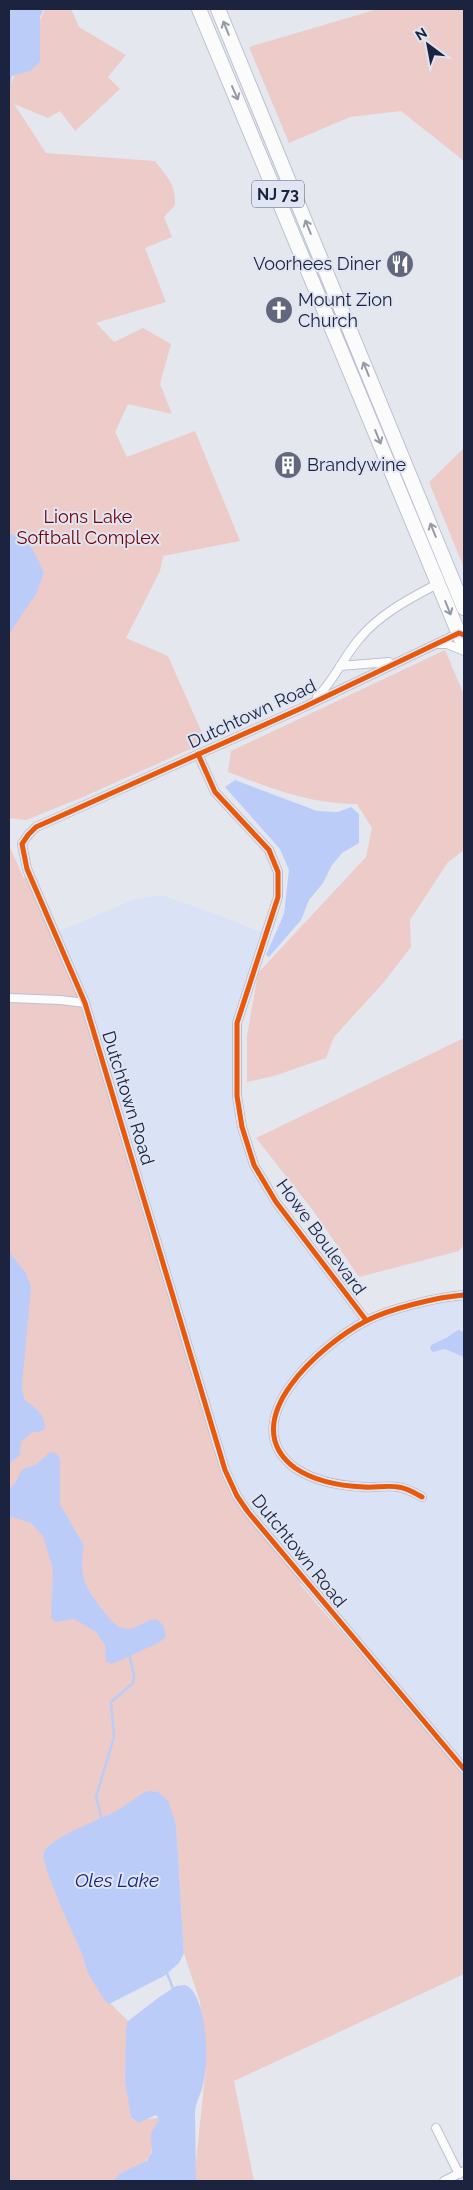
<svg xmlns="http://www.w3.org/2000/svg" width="473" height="2190" viewBox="0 0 473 2190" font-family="Raleway,sans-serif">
  <rect width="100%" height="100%" fill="#e4e7ee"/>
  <!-- built -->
  <path fill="#dae2f6" d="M161 895 202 909 266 934 237 1023V1096L254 1165 276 1202 366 1320 415 1304 464 1295V1769L237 1496 55 933 133 900Z"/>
  <!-- green -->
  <path fill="#edcbc8" d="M45 9H71L79 27 126 55 108 77 120 89 75 131 60 111 48 118 14 104 46 153 155 161C167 177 176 184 175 205L164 217 172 237 145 248 166 302 96 323 114 342 143 328 171 344 160 384 172 414 128 404 115 432 127 457 195 431 240 541 163 556 160 571 126 638 168 656 206 742 83 797 26 820 9 818V88Z
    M378 9H464V161L401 111 350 117 289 143 249 47Z
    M464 448V568L429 482Z
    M445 650 464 695V850L448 862 410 920 411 947 384 982 334 1037 326 1058 274 1076 247 1082V1036L258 973 366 857 372 828 357 804C307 803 274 789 228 772L231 751Z
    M9 845 24 879 27 869 85 1003 225 1470 237 1496 306 1581 300 1584 321 1609 464 1770V1974L234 2081 254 2181H194L206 2066 200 2002 184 1953 176 1824 162 1795 107 1815 111 2004 128 2021 125 2082 133 2120 159 2118 150 2157 124 2181H9Z
    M464 1038V1245L459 1251 359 1277 312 1209 256 1138Z"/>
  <!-- water -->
  <path fill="#bcccf9" d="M9 9H44L40 17V62L30 71 12 76 9 95Z
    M9 534C32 540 35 553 44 573L36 594 9 634Z
    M235 780 317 811 338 812 351 807 359 814V843L342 853 332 865 323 883 309 900 301 920 269 957 266 955 284 914 289 870 280 849 225 787Z
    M9 1252 26 1273 31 1287 22 1386 24 1399C35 1408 45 1413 45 1429L38 1432H32L21 1442 20 1455 9 1464Z
    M458 1330 464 1332V1357L445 1349 433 1352 430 1349 431 1345 446 1338Z
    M50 1452 56 1453 60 1459V1504L84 1546C78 1577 86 1589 105 1613 110 1619 115 1626 123 1628 135 1632 144 1620 156 1619 163 1623 167 1631 165 1638L158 1643 112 1664 106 1661 105 1645 96 1632 74 1619 56 1622 51 1618 53 1569 43 1536 31 1523 9 1516V1490L16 1482 22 1469 36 1465Z
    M148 1791 158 1792 168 1801 176 1824 184 1953 179 1963 164 1976 109 2004C104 2001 91 1978 88 1973 85 1966 84 1958 81 1951 75 1937 39 1862 44 1852 51 1837 100 1820 116 1811 127 1806 136 1796 148 1791Z
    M185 1985C204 1991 208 2048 206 2066 205 2074 204 2082 202 2089 199 2097 196 2103 195 2111L196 2181H113L121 2173 147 2161 152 2152 151 2133 159 2120 156 2115 138 2123 131 2117 125 2082 126 2028 128 2021 158 1998 176 1986Z"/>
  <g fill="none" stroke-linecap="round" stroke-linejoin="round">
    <!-- stream -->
    <path stroke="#bcccf9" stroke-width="2.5" d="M102 1820 96 1797 114 1737 111 1702 133 1683 134 1675 129 1654
      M167 1973 174 1991"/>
    <!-- street casing -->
    <g stroke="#bcc1d1" stroke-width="10">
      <path id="street" d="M462 634 459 633 304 707 36 827 28 835 22 844 27 869 85 1003 225 1470 237 1496 248 1512 464 1769
        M437 644H447L464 651
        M340 666 389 662
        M317 697C334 681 344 656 360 638 381 613 411 598 439 583
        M198 754 215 792 269 850 278 872V897L237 1023V1096L242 1127 254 1165 276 1202 366 1320
        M9 998 60 1000 85 1003
        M422 1497C415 1493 407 1488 398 1487 387 1485 375 1488 364 1487 342 1486 314 1481 295 1468 232 1421 323 1343 366 1321 389 1309 437 1297 464 1295
        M436 2128 459 2174
        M444 2181 464 2171"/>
    </g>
    <!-- highway casing -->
    <g stroke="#bcc1d1" stroke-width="16">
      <path id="highway" d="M199 9 464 646
        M218 9 464 608"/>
    </g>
    <!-- street -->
    <use href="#street" stroke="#fbfbfc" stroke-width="8"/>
    <!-- highway -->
    <use href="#highway" stroke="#fbfbfc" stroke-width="14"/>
    <!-- cycleway casing -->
    <g stroke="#dfe5f3" stroke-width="8">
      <path id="cycleway" d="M464 635 459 633 304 707 36 827 28 835 22 844 27 869 85 1003 225 1470 237 1496 248 1512 464 1769
        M198 754 215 792 269 850 278 872V897L237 1023V1096L242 1127 254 1165 276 1202 366 1320
        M422 1497C415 1493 407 1488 398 1487 387 1485 375 1488 364 1487 342 1486 314 1481 295 1468 232 1421 323 1343 366 1321 389 1309 437 1297 464 1295"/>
    </g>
    <!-- cycleway -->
    <use href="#cycleway" stroke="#e8590c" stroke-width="5"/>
  </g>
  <!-- one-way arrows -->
  <defs><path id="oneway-shaft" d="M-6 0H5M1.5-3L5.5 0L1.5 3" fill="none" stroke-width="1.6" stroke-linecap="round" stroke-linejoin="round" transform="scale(1.25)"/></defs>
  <g stroke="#969aa6">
    <use href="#oneway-shaft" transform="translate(226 28) rotate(-112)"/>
    <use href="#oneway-shaft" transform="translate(235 93) rotate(66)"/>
    <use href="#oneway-shaft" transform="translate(308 227) rotate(-112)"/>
    <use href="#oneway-shaft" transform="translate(366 369) rotate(-112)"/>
    <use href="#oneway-shaft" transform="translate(378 437) rotate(68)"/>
    <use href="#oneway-shaft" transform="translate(433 530) rotate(-112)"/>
    <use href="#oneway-shaft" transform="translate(448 608) rotate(68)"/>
  </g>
  <!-- icons -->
  <defs>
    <g id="restaurant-disc" transform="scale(1.4375)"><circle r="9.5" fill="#61687c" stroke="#dfe5f3"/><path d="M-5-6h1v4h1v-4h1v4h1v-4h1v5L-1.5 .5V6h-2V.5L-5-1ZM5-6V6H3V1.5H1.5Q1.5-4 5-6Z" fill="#fff"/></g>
    <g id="church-disc" transform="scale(1.4375)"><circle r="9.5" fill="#61687c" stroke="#dfe5f3"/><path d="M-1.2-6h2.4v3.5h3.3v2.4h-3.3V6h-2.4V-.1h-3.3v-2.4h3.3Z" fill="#fff"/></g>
    <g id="building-disc" transform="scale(1.4375)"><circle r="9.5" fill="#61687c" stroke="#dfe5f3"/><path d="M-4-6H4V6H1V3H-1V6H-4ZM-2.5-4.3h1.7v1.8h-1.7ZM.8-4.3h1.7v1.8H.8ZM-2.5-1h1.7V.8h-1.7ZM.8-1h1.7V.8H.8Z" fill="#fff"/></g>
  </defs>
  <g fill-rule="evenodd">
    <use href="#restaurant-disc" x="400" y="264"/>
    <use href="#church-disc" x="279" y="310"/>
    <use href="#building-disc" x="288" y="465"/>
  </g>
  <g text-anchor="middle" stroke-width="4" stroke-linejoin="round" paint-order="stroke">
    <!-- shield labels -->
    <rect fill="#dfe5f3" stroke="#565d74" stroke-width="1" x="252" y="180.5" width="52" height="27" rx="4"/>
    <g font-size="16" font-weight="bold" fill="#1b233e">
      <text x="278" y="200">NJ 73</text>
    </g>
    <!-- poi labels -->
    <g font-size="18" fill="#1b233e" stroke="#dfe5f3" text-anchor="start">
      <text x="381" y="270" text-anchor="end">Voorhees Diner</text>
      <text x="298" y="306">Mount Zion<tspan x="298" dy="21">Church</tspan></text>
      <text x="307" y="471">Brandywine</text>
    </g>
    <!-- park labels -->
    <g font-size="18" fill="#720000" stroke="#dfe5f3">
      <text x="88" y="523">Lions Lake<tspan x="88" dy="21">Softball Complex</tspan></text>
    </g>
    <!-- street labels -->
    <g font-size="18" fill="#1b233e" stroke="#dfe5f3">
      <text transform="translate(252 714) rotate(-25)" y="6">Dutchtown Road</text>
      <text transform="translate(128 1098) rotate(73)" y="6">Dutchtown Road</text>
      <text transform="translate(321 1237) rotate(54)" y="6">Howe Boulevard</text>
      <text transform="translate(299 1551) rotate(51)" y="6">Dutchtown Road</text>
    </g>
    <!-- water labels -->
    <g font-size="19" font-style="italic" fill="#192479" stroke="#dfe5f3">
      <text x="117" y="1887">Oles Lake</text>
    </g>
  </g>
  <!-- border -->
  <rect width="473" height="2190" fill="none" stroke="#1b233e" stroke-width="20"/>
  <!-- north arrow -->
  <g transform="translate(428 45) rotate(328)" stroke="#dfe5f3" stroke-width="4" paint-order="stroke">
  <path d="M0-4L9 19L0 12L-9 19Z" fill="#1b233e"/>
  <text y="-8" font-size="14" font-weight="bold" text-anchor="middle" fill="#1b233e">N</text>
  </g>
</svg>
